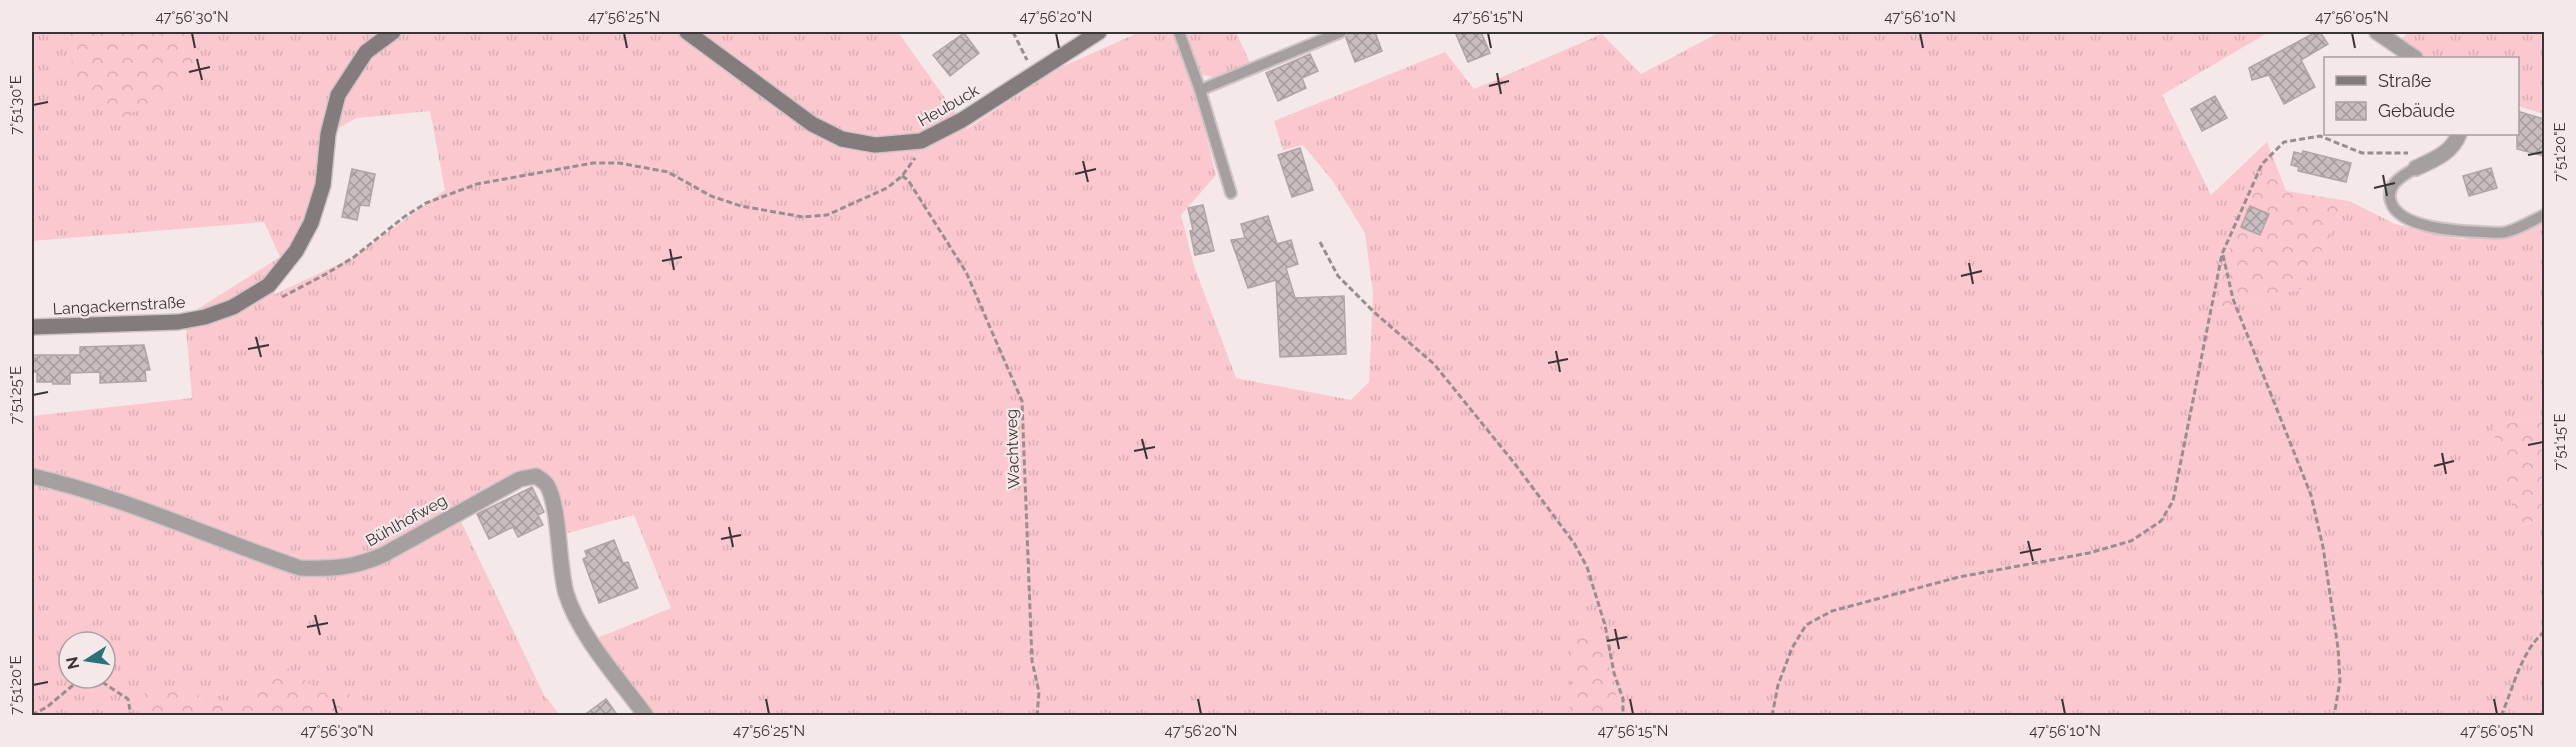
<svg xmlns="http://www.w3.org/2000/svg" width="2576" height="747" viewBox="0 0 2576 747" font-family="Raleway,sans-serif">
  <defs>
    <pattern id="grass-tufts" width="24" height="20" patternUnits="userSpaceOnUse" patternTransform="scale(1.5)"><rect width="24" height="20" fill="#fbc8d0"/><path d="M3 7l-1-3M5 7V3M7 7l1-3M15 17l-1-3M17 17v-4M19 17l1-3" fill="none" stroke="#d8acb3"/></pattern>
    <pattern id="forest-crowns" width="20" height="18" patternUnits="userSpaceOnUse" patternTransform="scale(1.5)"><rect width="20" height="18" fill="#fbc8d0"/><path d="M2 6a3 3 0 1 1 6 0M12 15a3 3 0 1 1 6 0" fill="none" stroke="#d8acb3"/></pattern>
    <pattern id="building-cross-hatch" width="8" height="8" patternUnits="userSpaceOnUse" patternTransform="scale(1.5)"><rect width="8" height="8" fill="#c9bdbf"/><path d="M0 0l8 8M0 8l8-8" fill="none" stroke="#a49a9c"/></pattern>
  </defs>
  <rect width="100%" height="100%" fill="#f5e8e9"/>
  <!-- grass -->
  <path fill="url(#grass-tufts)" fill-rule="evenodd" d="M32 32H898L967 129 1057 69 1140 32H1174L1196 94 1216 175 1181 215 1194 266 1236 378 1351 400 1369 382 1373 293 1365 233 1332 180 1303 145 1283 150 1274 121 1445 52 1474 89 1602 34 1641 74 1720 32H2269L2162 95 2211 195 2267 142 2274 160 2252 194 2230 246 2217 309 2301 288 2349 201 2395 224 2462 239 2515 232 2544 213V416L2493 427 2520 527 2544 516V715H639L585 643 671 608 634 515 557 536 552 497 536 476 457 513 544 695 560 715H32V416L192 398 185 317 280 257 264 222 32 241ZM430 111 445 190 354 257 273 295 311 223 328 134 357 118ZM69 642H105V678H69Z
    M1185 32H1236L1250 63 1213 77 1199 74Z
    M2410 32H2544V114L2518 106V58H2421L2399 40Z"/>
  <!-- forest -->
  <path fill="url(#forest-crowns)" d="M68 32H194L203 62 170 93 119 119 74 79Z
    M2274 160 2286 191 2349 201 2301 289 2216 309 2230 246 2252 194Z
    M2544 416V516L2519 527 2492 427Z
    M1602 626 1611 679 1618 701V715H1569L1574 638Z
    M288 668 323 693 344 684 357 709V715H148L141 702 148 685 246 705 261 677Z"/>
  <!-- building -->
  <path fill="url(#building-cross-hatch)" stroke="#b1a4a6" stroke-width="1.5" d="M1348 32H1375L1382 51 1355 62 1346 38Z
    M1455 32H1481L1490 53 1468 62Z
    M2316 32H2320L2328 44 2301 60 2315 87 2284 104 2269 75 2252 80 2249 68Z
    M964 33 979 53 950 76 933 55Z
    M1310 54 1318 71 1302 78 1306 88 1278 101 1266 73Z
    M2215 96 2227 118 2202 131 2191 109Z
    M2517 111 2544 119V156L2517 149Z
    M1300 148 1313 190 1292 197 1278 155Z
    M2303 151 2351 163 2346 182 2298 171 2299 167 2291 165 2294 152 2302 154Z
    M2491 168 2497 188 2469 196 2463 176Z
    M352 169 375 174 369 206 360 205 357 220 342 217Z
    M1203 205 1214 251 1195 255 1190 231 1193 230 1188 208Z
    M2250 206 2269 214 2260 235 2241 227Z
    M1268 216 1277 244 1291 240 1298 264 1286 268 1295 298 1344 296 1346 354 1280 357 1276 280 1248 288 1231 240 1245 238 1241 224Z
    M144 345 150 370H145L146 381 100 383V372L70 373V384H53V382H37V372H32V355H80V347Z
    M532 487 544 512 538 515 543 525 518 537 513 527 489 539 477 514Z
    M614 540 623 563 628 562 638 588 599 603 583 559 587 557 585 551Z
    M606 699 618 716H583Z"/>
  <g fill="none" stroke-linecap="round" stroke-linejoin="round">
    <!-- lane casing -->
    <g stroke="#cfc4c5" stroke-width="14">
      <path id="lane" d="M1179 32 1200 90 1231 193
        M1200 90 1341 32
        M2416 168C2403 175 2385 185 2391 202 2400 229 2459 231 2483 232 2490 232 2500 234 2506 232 2519 229 2533 220 2544 215"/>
    </g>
    <!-- street casing -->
    <g stroke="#cfc4c5" stroke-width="18">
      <path id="street" d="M2377 32 2415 58
        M2416 168C2433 160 2452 153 2459 134
        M32 476C124 497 211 538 300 568 333 569 353 568 383 555L520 479 536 476C540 479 544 481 547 485 560 507 558 565 566 593 579 636 620 680 646 716"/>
    </g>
    <!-- secondary casing -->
    <g stroke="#cfc4c5" stroke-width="18">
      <path id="secondary" d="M687 32 812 124 842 139 875 145 921 141 962 120 1099 32
        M32 327 178 322 205 317 233 307 269 285 296 251 311 223 323 185 328 134 338 95 366 52 393 32"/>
    </g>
    <!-- path -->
    <path stroke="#978e8f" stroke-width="3" stroke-dasharray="6 3" stroke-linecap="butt" d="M1013 32 1027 60
      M902 176 908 180 966 272 1022 401 1032 661 1039 692 1037 716
      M1320 242 1338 276 1375 313 1434 364 1515 464 1574 543 1587 567 1605 625 1614 673 1623 699V716
      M2223 255 2233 299 2311 495 2323 547 2338 648 2340 681 2334 716
      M282 297 326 274 354 257 404 217 426 203 477 184 593 163H619L668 172 711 196 741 206 803 217 827 215 887 188 902 176 915 158
      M32 715 47 707 72 686 99 680 128 699 131 716
      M1772 716 1778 685 1792 648 1806 625 1832 611 1959 577 2089 553 2131 541 2161 521 2173 501 2222 254 2262 164 2284 142 2320 136 2362 153H2408
      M2501 716C2513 689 2521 651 2544 632"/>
    <!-- lane -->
    <use href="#lane" stroke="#a59fa0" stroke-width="10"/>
    <!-- street -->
    <use href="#street" stroke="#a59fa0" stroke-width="15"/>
    <!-- secondary -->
    <use href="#secondary" stroke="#837b7c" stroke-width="15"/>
  </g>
  <!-- ticks -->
  <path fill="none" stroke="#393435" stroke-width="2" d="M192 33 195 48M624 33 627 48M1056 33 1059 48M1488 33 1491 48M1920 33 1923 48M2352 33 2355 48M197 59 202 80M189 72 210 67M1497 73 1501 94M1489 86 1509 81M33 105 48 102M2528 155 2543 152M1083 161 1088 182M1075 174 1096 169M2383 175 2387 196M2374 188 2395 183M670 249 674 270M662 261 682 257M1969 263 1973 284M1961 276 1982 271M256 337 261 357M248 349 269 345M1556 351 1560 372M1548 363 1568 359M33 395 48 392M1142 439 1147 459M2528 445 2543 442M1134 451 1155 447M2442 453 2446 474M2434 466 2454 461M729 527 733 547M721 539 741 535M2028 541 2033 561M2020 553 2041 549M315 615 320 635M307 627 328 623M1615 629 1619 649M1607 641 1627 637M33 685 48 682M333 699 337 714M766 699 769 714M1198 699 1201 714M1630 699 1633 714M2062 699 2065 714M2494 699 2497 714"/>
  <g text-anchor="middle" stroke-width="4.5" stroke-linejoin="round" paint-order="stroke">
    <!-- street labels -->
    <g font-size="16" fill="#393435" stroke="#f5e8e9">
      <text transform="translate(948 105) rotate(-30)" y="6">Heubuck</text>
      <text transform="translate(119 305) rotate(-3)" y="6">Langackernstraße</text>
      <text transform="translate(1012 449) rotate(-92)" y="6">Wachtweg</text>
      <text transform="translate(406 520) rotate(-29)" y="6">Bühlhofweg</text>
    </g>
  </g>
  <!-- border -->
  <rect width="2576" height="747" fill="none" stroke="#f5e8e9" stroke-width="66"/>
  <!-- legend -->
  <rect x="2324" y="57" width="195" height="78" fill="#f5e8e9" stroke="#aaa0a1" stroke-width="1.5"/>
  <rect x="2336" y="76" width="30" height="9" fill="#837b7c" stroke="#aaa0a1" stroke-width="1.5"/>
  <text x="2378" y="87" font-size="18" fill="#393435">Straße</text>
  <rect x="2336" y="102" width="30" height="18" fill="url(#building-cross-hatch)" stroke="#aaa0a1" stroke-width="1.5"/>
  <text x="2378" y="117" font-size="18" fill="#393435">Gebäude</text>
  <!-- north arrow -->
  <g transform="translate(87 660) rotate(258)"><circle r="28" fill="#f5e8e9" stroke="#aaa0a1" stroke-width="1.5"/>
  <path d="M0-4.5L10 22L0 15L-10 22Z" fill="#287279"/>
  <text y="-9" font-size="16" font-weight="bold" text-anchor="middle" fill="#393435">N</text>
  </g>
  <rect x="33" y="33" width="2510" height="681" fill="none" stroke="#393435" stroke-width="2"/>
  <g font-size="15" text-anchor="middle" fill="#393435">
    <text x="192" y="22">47°56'30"N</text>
    <text x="624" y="22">47°56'25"N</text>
    <text x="1056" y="22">47°56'20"N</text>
    <text x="1488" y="22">47°56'15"N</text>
    <text x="1920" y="22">47°56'10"N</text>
    <text x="2352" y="22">47°56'05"N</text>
    <text transform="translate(16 105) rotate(-90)" y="5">7°51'30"E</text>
    <text transform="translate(2560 152) rotate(-90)" y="5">7°51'20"E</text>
    <text transform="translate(16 395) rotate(-90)" y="5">7°51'25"E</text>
    <text transform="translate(2560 442) rotate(-90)" y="5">7°51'15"E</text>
    <text transform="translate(16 685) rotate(-90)" y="5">7°51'20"E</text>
    <text x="337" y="736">47°56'30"N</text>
    <text x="769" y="736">47°56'25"N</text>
    <text x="1201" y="736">47°56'20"N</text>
    <text x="1633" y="736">47°56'15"N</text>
    <text x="2065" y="736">47°56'10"N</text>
    <text x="2497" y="736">47°56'05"N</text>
  </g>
</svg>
